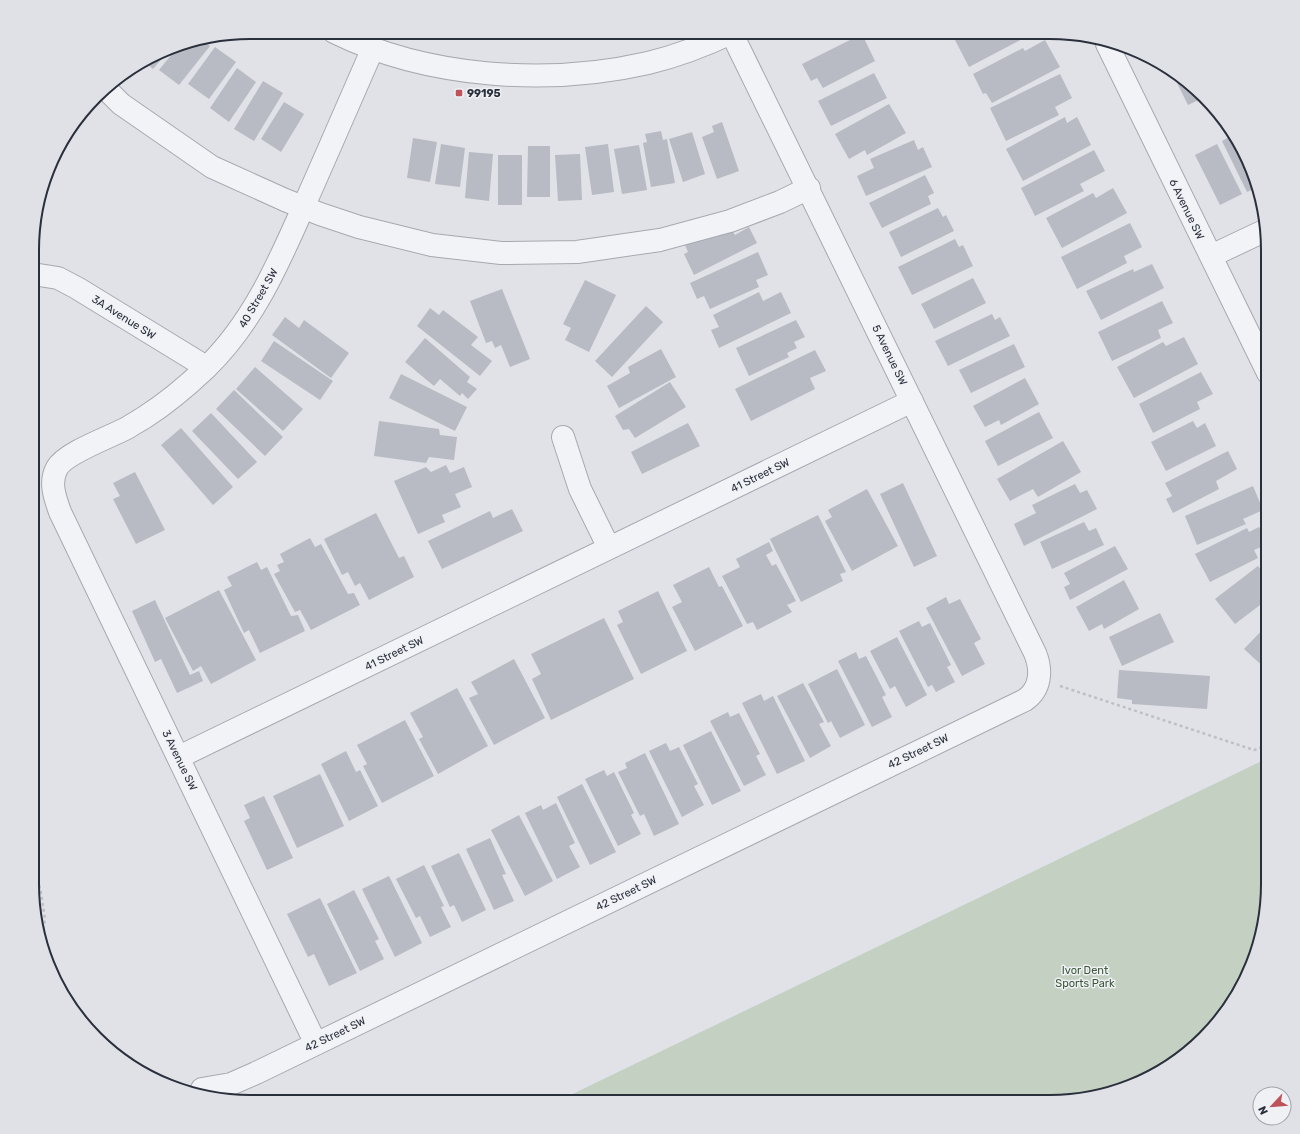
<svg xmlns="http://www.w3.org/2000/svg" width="1300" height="1134" viewBox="0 0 1300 1134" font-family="Rubik,sans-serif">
  <rect width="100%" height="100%" fill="#e0e2e7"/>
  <!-- green -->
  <path fill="#c4d0c2" d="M1268 758V884L1251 968 1204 1038 1134 1085 1064 1102H556Z"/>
  <!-- building -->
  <path fill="#b8bbc3" d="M476 32H522V35L476 33Z
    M564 32H590V37L566 40Z
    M963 32H1024L1026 37 969 67 954 38Z
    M862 34 875 61 823 88 817 78 811 81 802 64Z
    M203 40 210 46 179 85 159 70 180 44Z
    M1045 40 1060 67 992 103 986 93 983 94 973 74 1023 48 1025 51Z
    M215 47 236 62 209 99 188 84Z
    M170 49 153 69 146 63Z
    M237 68 256 82 229 122 210 108Z
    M874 73 887 98 831 126 818 101Z
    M1060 74 1072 98 1055 107 1059 115 1006 141 990 108Z
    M263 81 283 93 254 141 234 129Z
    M1183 81 1204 96 1205 97 1188 105 1177 83Z
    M284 102 304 114 281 152 261 139Z
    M889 104 906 133 867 155 865 150 849 159 835 134Z
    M1065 117 1067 123 1077 117 1091 145 1023 181 1006 149Z
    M722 122 739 171 717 179 702 137 714 132 712 126Z
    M661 131 663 140 667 139 675 183 651 187 643 143 647 142 645 134Z
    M692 132 705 174 683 182 669 139Z
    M1231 136 1251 166 1256 188 1247 192 1222 141Z
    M413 138 437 142 430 182 407 178Z
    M914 140 918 150 923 147 932 167 866 196 857 176 874 168 870 159Z
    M441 144 465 148 460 187 435 184Z
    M608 144 614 192 592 195 585 147Z
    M1217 144 1242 194 1220 205 1195 155Z
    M639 145 647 190 622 194 614 149Z
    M528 146H550V197H527Z
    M1094 150 1105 171 1080 184 1084 191 1035 216 1021 188Z
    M469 152 493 154 489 201 465 198Z
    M580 154 582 200 558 201 555 155Z
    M498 155H522V205H498Z
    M925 175 934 193 928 196 931 204 882 228 869 203Z
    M1113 188 1127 213 1062 248 1046 218 1093 193 1096 198Z
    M938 208 943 217 946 215 954 231 901 257 889 232Z
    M1130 223 1142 247 1124 256 1127 263 1077 289 1061 257Z
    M749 227 757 243 694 275 684 254 688 252 685 245 731 228 735 235Z
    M955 239 959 247 963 245 973 266 912 295 898 267Z
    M758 252 768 275 756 280 759 287 710 309 704 296 697 299 690 283Z
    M1152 264 1164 288 1101 320 1086 291 1133 269 1134 272Z
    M973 278 986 303 934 329 921 304Z
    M585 280 616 295 589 352 565 340 571 328 563 324Z
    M502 289 530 359 510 367 501 345 495 348 492 341 486 343 470 301Z
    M759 292 763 301 781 292 791 313 719 348 711 330 719 327 713 315Z
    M1162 301 1173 323 1158 330 1161 338 1112 361 1098 332Z
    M646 306 663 322 612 377 595 361Z
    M430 308 439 315 443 310 478 337 471 345 492 361 480 376 417 326Z
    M992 314 995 320 1000 317 1010 336 948 366 935 341Z
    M285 317 299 328 304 320 349 353 331 378 272 335Z
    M796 320 805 337 794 342 797 348 787 353 789 357 749 376 736 348Z
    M1184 337 1198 364 1134 398 1117 367 1163 342 1166 346Z
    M425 338 470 377 467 382 477 389 468 399 462 393 460 396 440 379 434 386 405 362Z
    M274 341 333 381 320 400 261 361Z
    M1014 344 1025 367 971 393 959 370Z
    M661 349 676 377 619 408 607 386 630 373 628 367Z
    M815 350 826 371 810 378 815 389 751 421 735 389Z
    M255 367 303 409 283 431 236 389Z
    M1201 372 1213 394 1197 402 1200 409 1153 433 1139 404Z
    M401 374 467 407 455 431 389 398Z
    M1025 378 1039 404 1001 425 999 420 985 427 973 406Z
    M670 382 686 407 635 438 629 429 623 430 615 416Z
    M234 390 283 437 265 456 216 409Z
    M1039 412 1053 438 998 466 985 441Z
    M211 413 257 462 238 479 192 431Z
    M379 421 439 429 440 435 457 437 454 460 429 457 426 463 374 456Z
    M1193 421 1197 428 1205 423 1216 446 1166 471 1151 442Z
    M688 423 700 446 642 474 631 452Z
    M181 428 233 487 213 505 161 445Z
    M1063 441 1081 472 1038 497 1033 489 1010 501 997 479Z
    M1228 451 1237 469 1216 481 1219 489 1173 513 1166 499 1172 496 1165 483Z
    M446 465 450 473 464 467 472 487 455 494 461 507 442 515 445 522 418 534 394 481 426 467 431 472Z
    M135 472 165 530 136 544 113 499 120 496 113 483Z
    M903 483 937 556 914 567 880 494Z
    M1075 484 1080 493 1087 490 1097 509 1024 546 1014 524 1036 513 1032 505Z
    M1253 486 1263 510 1243 519 1246 524 1197 545 1185 516Z
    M867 489 898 546 852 571 825 521 832 517 828 510Z
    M512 509 523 531 442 569 428 541 490 511 493 518Z
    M376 513 399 558 404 556 414 577 369 600 360 583 355 586 348 572 342 575 324 539Z
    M818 515 846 572 840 574 843 581 801 602 770 539Z
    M1084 522 1089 531 1096 528 1104 545 1052 569 1040 542Z
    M1259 527 1268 544 1254 550 1258 558 1210 582 1195 554 1247 528 1249 532Z
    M310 538 315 547 321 544 348 594 354 593 360 605 311 630 300 610 295 612 274 574 280 571 277 565 284 562 280 554Z
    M769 542 773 551 766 555 772 566 776 564 796 601 787 605 792 612 757 630 753 622 747 624 722 576 740 567 736 559Z
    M1115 546 1128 569 1070 600 1064 587 1070 584 1064 573Z
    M257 562 261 570 267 567 291 616 298 615 305 631 260 653 249 630 244 633 224 590 232 586 227 577Z
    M1258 566 1262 571 1268 567V599L1235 624 1215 599Z
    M709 567 719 587 722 586 743 626 695 651 672 607 682 602 673 585Z
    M1124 580 1139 609 1104 629 1102 624 1089 631 1076 607Z
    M219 590 256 660 211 684 201 666 193 671 165 618Z
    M658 591 687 651 641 674 617 625 623 622 618 611Z
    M946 597 949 604 960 599 981 639 974 643 985 664 962 676 926 608Z
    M155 600 190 675 199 671 203 681 177 693 161 659 155 662 132 611Z
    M1160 613 1174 642 1122 666 1109 637Z
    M604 618 634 679 551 720 532 679 541 674 531 654Z
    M919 621 922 627 930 623 951 665 947 667 955 682 936 692 932 685 928 687 899 631Z
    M1268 624V671L1244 649Z
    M897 637 927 695 906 707 895 686 890 689 870 651Z
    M856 652 859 659 866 656 886 695 882 697 892 717 872 727 838 661Z
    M514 659 545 718 494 745 469 698 478 694 471 682Z
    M837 669 865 725 840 738 831 721 828 723 808 684Z
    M1119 670 1210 676 1207 709 1132 704V700L1117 698Z
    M803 683 824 722 819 724 831 746 810 758 777 696Z
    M457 688 488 746 438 774 419 739 423 737 410 713Z
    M761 694 764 701 773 696 805 761 777 774 742 703Z
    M728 712 730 717 739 713 760 754 756 756 766 775 744 786 710 721Z
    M405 720 434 776 382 803 363 766 367 764 357 745Z
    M711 731 741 791 712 805 683 745Z
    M666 743 670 751 679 747 698 784 694 786 704 805 682 817 649 751Z
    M346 751 356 772 360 770 378 806 349 821 321 764Z
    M645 753 679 824 654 836 644 814 640 816 618 772 627 768 625 763Z
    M604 770 607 776 614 772 634 813 631 815 641 834 618 846 585 779Z
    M320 774 344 826 297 848 273 796Z
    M582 784 616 852 590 865 557 797Z
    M264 796 293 858 267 870 244 821 250 818 244 805Z
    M556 803 575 843 569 846 580 867 557 879 525 813 541 805 543 810Z
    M519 815 553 881 525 896 491 830Z
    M490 838 506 874 502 875 514 901 494 910 466 849Z
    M459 853 486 910 462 922 454 905 450 907 431 866Z
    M424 865 444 906 441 907 451 927 430 937 420 916 416 918 396 879Z
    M389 876 422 943 395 957 362 889Z
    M354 890 379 939 375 941 384 959 360 971 327 904Z
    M320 898 357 973 329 986 314 954 308 957 287 914Z"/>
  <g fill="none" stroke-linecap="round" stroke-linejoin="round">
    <!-- minor casing -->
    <g stroke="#a6a9b0" stroke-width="24">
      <path id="minor" d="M334 32C427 78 548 86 648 63 677 56 706 45 733 32
        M1107 44 1268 373
        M105 88 121 104 212 167 285 200 320 214 359 227 432 245 501 253 577 252 660 240 730 221 780 202 809 188
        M1211 256 1266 230
        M39 275 58 278 77 288 206 367
        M563 437 580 489 609 548
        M179 757 912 401
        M316 1044 60 512C55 498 49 482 57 468 65 453 110 437 127 428 133 424 139 421 145 417 167 403 187 386 206 368 256 320 282 255 310 192 331 144 352 97 373 48
        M202 1089 231 1084 256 1073 1025 700C1041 689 1042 670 1035 653L731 32"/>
    </g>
    <!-- path -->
    <path stroke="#bec0c6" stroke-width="2.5" stroke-dasharray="3 3" stroke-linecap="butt" d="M1060 686 1254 750 1268 745
      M33 862 41 893 45 919 42 940"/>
    <!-- minor -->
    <use href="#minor" stroke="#f2f3f6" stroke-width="22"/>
  </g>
  <!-- markers -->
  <rect fill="#be5359" stroke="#eff1f5" stroke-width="1.5" x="455" y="89" width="8" height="8" rx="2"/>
  <g text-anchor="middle" stroke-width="3" stroke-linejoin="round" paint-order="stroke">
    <!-- poi labels -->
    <g font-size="11" font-weight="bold" fill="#2a2f3c" stroke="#eff1f5" text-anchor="start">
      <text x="467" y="97">99195</text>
    </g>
    <!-- street labels -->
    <g font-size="11" fill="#2a2f3c" stroke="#eff1f5">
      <text transform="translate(1187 209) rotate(64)" y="4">6 Avenue SW</text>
      <text transform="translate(258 298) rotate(-60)" y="4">40 Street SW</text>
      <text transform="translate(124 317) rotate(32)" y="4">3A Avenue SW</text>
      <text transform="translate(890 355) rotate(64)" y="4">5 Avenue SW</text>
      <text transform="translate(760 475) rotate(-26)" y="4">41 Street SW</text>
      <text transform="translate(394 653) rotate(-26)" y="4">41 Street SW</text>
      <text transform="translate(918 751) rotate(-26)" y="4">42 Street SW</text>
      <text transform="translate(180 760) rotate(64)" y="4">3 Avenue SW</text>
      <text transform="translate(626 893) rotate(-26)" y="4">42 Street SW</text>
      <text transform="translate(335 1034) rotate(-26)" y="4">42 Street SW</text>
    </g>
    <!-- park labels -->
    <g font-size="11" fill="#3c5739" stroke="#eff1f5">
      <text x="1085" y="974">Ivor Dent<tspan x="1085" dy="13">Sports Park</tspan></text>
    </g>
  </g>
  <!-- crop -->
  <path d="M0 0H1300V1134H0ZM250 39H1050A211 211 0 0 1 1261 250V884A211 211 0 0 1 1050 1095H250A211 211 0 0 1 39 884V250A211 211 0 0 1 250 39Z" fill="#dfe1e6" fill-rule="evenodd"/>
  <path fill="none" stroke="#2a2f3c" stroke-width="2" d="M250 39H1050A211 211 0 0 1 1261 250V884A211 211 0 0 1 1050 1095H250A211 211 0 0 1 39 884V250A211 211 0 0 1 250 39Z"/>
  <!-- north arrow -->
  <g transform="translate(1272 1106) rotate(244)"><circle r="19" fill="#eff1f5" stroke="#a0a3ab"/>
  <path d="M0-3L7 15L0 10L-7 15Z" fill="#be5359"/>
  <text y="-6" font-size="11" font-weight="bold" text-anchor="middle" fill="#2a2f3c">N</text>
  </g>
</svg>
